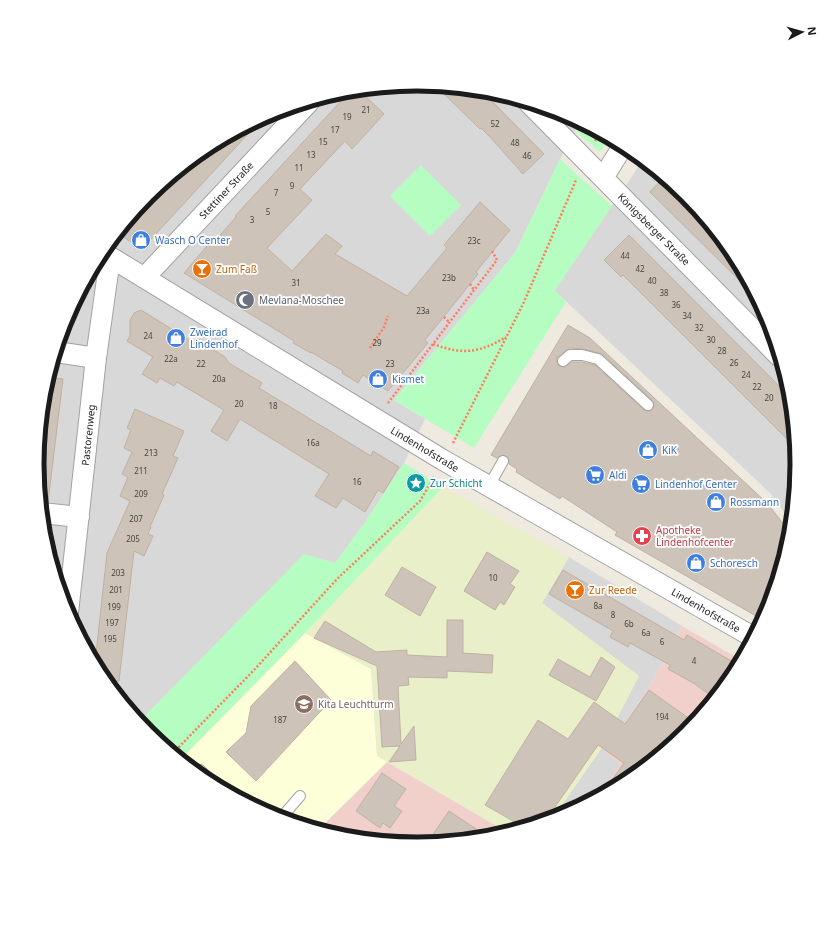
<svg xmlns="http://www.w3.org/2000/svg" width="834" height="928" viewBox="0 0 834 928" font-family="'Noto Sans',sans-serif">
  <rect width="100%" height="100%" fill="#eeeadf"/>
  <!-- residential -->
  <path fill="#d9d8d8" d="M417 84 491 91 563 113 580 122 560 159 515 253 394 400 425 419 404 463 364 524 335 563 304 555 139 722 101 675 66 609 44 538 37 464 44 390 66 318 101 253 148 195 206 148 272 113 343 91Z
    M642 159 686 195 733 253 768 319 790 390 797 464 791 522 770 493 554 290 635 172Z
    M569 557 682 626 648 689 605 752 621 764 599 796 562 815 553 818 601 749 639 676 542 603Z"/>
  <!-- commercial -->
  <path fill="#f1d0cc" d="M682 626 741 660 733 675 686 733 628 780 599 796 621 764 605 752 648 689Z
    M387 762 507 832 491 837 417 844 343 837 319 829Z"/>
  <!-- education -->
  <path fill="#fcffd7" d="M305 633 371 669 377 755 387 762 319 829 271 815 206 780 181 759Z"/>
  <!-- farmland -->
  <path fill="#e9efc8" d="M443 487 569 557 542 603 639 676 601 749 553 818 507 832 377 756 371 669 305 633Z"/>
  <!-- park -->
  <path fill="#b6fdc1" d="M580 122 609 138 600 152 575 130Z
    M560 159 612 206 555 290 566 302 474 448 394 400 515 253Z
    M421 165 461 205 430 236 390 196Z
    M404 463 443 487 305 633 181 759 148 733 139 722 304 554 335 563 364 524Z"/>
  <!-- building -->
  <path fill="#cdc3b8" stroke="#c0b1a1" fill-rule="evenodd" d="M436 86 481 90 544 154 523 174 491 138 481 128 480 129Z
    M351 90H359L384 114 352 149 345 141 300 189 312 200 267 248 292 271 326 234 342 246 335 254 407 296 447 248 444 245 480 202 510 230 476 272 478 274 425 340 428 343 388 391 363 375 358 383 342 373 343 371 311 352V353L293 343 294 341 184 273 212 240 214 242 236 217 235 216Z
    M258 120 259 122 142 249 117 233 148 195 206 148Z
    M664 177 686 196 733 253 752 288 749 290 650 192Z
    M629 235 790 397 795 447 623 275 621 277 604 260Z
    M141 310 199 346 201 342 225 357 229 363 262 383 259 388 371 456 373 451 399 467 383 493 378 490 365 512 343 498 336 508 315 496 329 474 240 419 227 441 211 431 224 410 177 382 174 386 160 378 157 383 142 374 153 357 127 341 130 336V320L134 313Z
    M568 325 590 338 769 505 790 533V538L768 610 763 620 615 535 617 532 562 496 560 499 516 472 517 469 509 464V461L506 456 503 455 497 458 491 455ZM570 348 584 349 602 354 652 400 654 403 653 409 650 411 644 410 595 365 581 362H572L565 367 558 365 557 363V358L566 350Z
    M48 377 63 379 48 502H41L37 464 44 390Z
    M135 409 184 431 173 456 178 458 162 494 164 495 150 527H151L148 534 153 536 144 556 134 551 119 681H116L115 692 101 675 95 663 107 553 130 501 120 496 128 477 122 474 132 452 124 448 131 430 127 428Z
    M487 552 519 571 510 584 515 587 504 605 500 602 495 610 464 591Z
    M402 567 436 587 420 616 385 595Z
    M563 570 684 640 687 635 738 665 733 675 714 698 695 684 668 669 670 665 630 643 628 647 610 637 613 631 549 594Z
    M447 620H463V653L493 655 492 673 447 671V678L408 677 409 685 398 686 401 744 414 726 416 760 389 762 400 746 382 747 377 666 314 638 325 621 376 652 407 650V655L447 657Z
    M601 657 615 667 596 701 549 675 558 659 590 677Z
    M295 661 331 700 256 781 226 752 246 733 251 706Z
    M649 690 694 722 686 733 628 780 602 794 624 763 598 745 546 820 522 827 508 818 485 805 538 720 568 739 594 702 625 724Z
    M382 773 406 789 394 806 402 811 390 828 383 823 380 828 356 811Z
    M449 811 476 829 469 839 427 843Z"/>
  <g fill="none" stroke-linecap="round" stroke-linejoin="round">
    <!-- service casing -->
    <g stroke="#a2a2a2" stroke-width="12">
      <path id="service" d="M563 361 570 355H582L598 359 648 405
        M489 486 503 461
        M193 769 200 770 218 787
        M281 818 300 796"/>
    </g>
    <!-- minor casing -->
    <g stroke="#a2a2a2" stroke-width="22">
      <path id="minor" d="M528 102 779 356
        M603 178 623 146
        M102 252 443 460 753 637
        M144 278 309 102
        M56 352 96 358
        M42 513 79 517
        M68 613 96 358 110 258"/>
    </g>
    <!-- path -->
    <path stroke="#ff7b5f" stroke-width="2.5" stroke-dasharray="2 2" stroke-linecap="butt" d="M595 141 599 133
      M470 284 474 290
      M444 317 449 322
      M433 344C463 355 479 353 506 337
      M370 348 384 327 388 316
      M388 403 497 260 492 251
      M453 443 524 302 576 180
      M173 753 255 669 337 579 420 501 434 477"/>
    <!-- service -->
    <use href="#service" stroke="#fff" stroke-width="10"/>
    <!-- minor -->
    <use href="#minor" stroke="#fff" stroke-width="20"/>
  </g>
  <!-- icons -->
  <defs>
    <g id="shop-disc" transform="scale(1)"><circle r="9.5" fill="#3f7fe0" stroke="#fff"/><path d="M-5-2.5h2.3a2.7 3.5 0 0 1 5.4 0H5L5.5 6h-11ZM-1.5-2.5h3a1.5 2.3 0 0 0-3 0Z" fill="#fff"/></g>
    <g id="bar-disc" transform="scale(1)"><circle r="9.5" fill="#e8710a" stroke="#fff"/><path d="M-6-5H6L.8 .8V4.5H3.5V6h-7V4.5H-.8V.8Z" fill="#fff"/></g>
    <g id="mosque-disc" transform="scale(1)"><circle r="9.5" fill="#6b7280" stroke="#fff"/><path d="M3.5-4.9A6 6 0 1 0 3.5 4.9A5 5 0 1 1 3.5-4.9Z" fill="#fff"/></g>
    <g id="supermarket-disc" transform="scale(1)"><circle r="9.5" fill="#3f7fe0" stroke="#fff"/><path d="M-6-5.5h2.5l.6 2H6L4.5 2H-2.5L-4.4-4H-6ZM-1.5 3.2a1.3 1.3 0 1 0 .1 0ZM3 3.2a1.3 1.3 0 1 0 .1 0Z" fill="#fff"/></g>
    <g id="sight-disc" transform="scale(1)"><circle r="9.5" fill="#0f9aa8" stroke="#fff"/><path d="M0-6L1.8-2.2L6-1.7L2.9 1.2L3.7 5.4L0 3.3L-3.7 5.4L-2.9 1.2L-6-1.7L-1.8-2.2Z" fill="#fff"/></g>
    <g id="pharmacy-disc" transform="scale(1)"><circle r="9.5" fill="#e0444e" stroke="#fff"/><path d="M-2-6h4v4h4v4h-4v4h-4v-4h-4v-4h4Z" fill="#fff"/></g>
    <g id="school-disc" transform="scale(1)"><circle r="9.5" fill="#8d6e63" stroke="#fff"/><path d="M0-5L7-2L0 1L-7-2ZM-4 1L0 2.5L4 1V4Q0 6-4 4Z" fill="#fff"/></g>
  </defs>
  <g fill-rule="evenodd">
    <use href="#shop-disc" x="141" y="240"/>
    <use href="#bar-disc" x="202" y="269"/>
    <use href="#mosque-disc" x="245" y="300"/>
    <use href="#shop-disc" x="176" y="338"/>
    <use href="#shop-disc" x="378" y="379"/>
    <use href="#shop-disc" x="648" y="450"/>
    <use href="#supermarket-disc" x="595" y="475"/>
    <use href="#sight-disc" x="416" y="483"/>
    <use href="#supermarket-disc" x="641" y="484"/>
    <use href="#shop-disc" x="716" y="502"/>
    <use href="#pharmacy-disc" x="642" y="536"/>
    <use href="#shop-disc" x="696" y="563"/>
    <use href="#bar-disc" x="575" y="590"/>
    <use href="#school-disc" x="304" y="704"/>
  </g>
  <g text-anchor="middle" stroke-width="3.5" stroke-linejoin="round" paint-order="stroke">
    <!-- number labels -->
    <g font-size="8" fill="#484542">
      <text x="366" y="113">21</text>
      <text x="347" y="120">19</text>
      <text x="495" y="127">52</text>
      <text x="335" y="133">17</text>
      <text x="323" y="145">15</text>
      <text x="515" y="146">48</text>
      <text x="311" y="158">13</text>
      <text x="527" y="159">46</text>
      <text x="299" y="171">11</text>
      <text x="292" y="189">9</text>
      <text x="276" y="196">7</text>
      <text x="268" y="215">5</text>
      <text x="252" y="223">3</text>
      <text x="474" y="244">23c</text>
      <text x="625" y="259">44</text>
      <text x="640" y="272">42</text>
      <text x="449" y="281">23b</text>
      <text x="652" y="284">40</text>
      <text x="296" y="286">31</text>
      <text x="664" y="296">38</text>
      <text x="676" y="308">36</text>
      <text x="423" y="314">23a</text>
      <text x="687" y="319">34</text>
      <text x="699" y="331">32</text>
      <text x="148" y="339">24</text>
      <text x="711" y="343">30</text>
      <text x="377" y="346">29</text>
      <text x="722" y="354">28</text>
      <text x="171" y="362">22a</text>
      <text x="734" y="366">26</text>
      <text x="201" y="367">22</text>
      <text x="390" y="367">23</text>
      <text x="746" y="378">24</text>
      <text x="219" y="382">20a</text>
      <text x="757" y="390">22</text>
      <text x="769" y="401">20</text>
      <text x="239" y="407">20</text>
      <text x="273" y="409">18</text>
      <text x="313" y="446">16a</text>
      <text x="151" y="456">213</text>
      <text x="141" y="474">211</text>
      <text x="357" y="485">16</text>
      <text x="141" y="497">209</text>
      <text x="136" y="522">207</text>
      <text x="133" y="542">205</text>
      <text x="118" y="576">203</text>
      <text x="493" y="581">10</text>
      <text x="116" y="593">201</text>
      <text x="598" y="609">8a</text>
      <text x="114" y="610">199</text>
      <text x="613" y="618">8</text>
      <text x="112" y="626">197</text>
      <text x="629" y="627">6b</text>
      <text x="646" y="636">6a</text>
      <text x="110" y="642">195</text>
      <text x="662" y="645">6</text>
      <text x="694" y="664">4</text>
      <text x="662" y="720">194</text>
      <text x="280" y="723">187</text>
    </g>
    <!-- street labels -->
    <g font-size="10" fill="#1b1b1b" stroke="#fff">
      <text transform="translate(226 190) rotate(-47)" y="4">Stettiner Straße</text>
      <text transform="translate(654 229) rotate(45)" y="4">Königsberger Straße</text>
      <text transform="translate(88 435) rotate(-84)" y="4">Pastorenweg</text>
      <text transform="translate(425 449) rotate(31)" y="4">Lindenhofstraße</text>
      <text transform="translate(706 610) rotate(30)" y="4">Lindenhofstraße</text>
    </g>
    <!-- shop labels -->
    <g font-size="10" fill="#366cbe" stroke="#fff" text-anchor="start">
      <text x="155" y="244">Wasch O Center</text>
      <text x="190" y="336">Zweirad<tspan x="190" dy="12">Lindenhof</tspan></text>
      <text x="392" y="383">Kismet</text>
      <text x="662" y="454">KiK</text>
      <text x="609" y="479">Aldi</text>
      <text x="655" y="488">Lindenhof Center</text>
      <text x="730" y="506">Rossmann</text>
      <text x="710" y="567">Schoresch</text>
    </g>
    <!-- food labels -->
    <g font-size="10" fill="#c56008" stroke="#fff" text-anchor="start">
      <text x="216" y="273">Zum Faß</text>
      <text x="589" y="594">Zur Reede</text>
    </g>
    <!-- worship labels -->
    <g font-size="10" fill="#5b616d" stroke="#fff" text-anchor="start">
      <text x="259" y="304">Mevlana-Moschee</text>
    </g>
    <!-- culture labels -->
    <g font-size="10" fill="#0d838f" stroke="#fff" text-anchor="start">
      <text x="430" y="487">Zur Schicht</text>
    </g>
    <!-- health labels -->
    <g font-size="10" fill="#be3a42" stroke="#fff" text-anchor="start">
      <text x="656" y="534">Apotheke<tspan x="656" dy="12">Lindenhofcenter</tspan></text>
    </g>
    <!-- education labels -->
    <g font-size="10" fill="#785e54" stroke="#fff" text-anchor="start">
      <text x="318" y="708">Kita Leuchtturm</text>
    </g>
  </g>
  <!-- crop -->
  <path d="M0 0H834V928H0ZM44 464a373 373 0 1 1 746 0a373 373 0 1 1-746 0Z" fill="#fff" fill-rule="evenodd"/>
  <path fill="none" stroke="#1b1b1b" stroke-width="5" d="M44 464a373 373 0 1 1 746 0a373 373 0 1 1-746 0Z"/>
  <!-- north arrow -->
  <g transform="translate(802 32) rotate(84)" stroke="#ffffff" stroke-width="3" paint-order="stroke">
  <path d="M0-3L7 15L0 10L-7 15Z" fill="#1b1b1b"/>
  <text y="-6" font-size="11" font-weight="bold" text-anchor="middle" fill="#1b1b1b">N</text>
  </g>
</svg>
